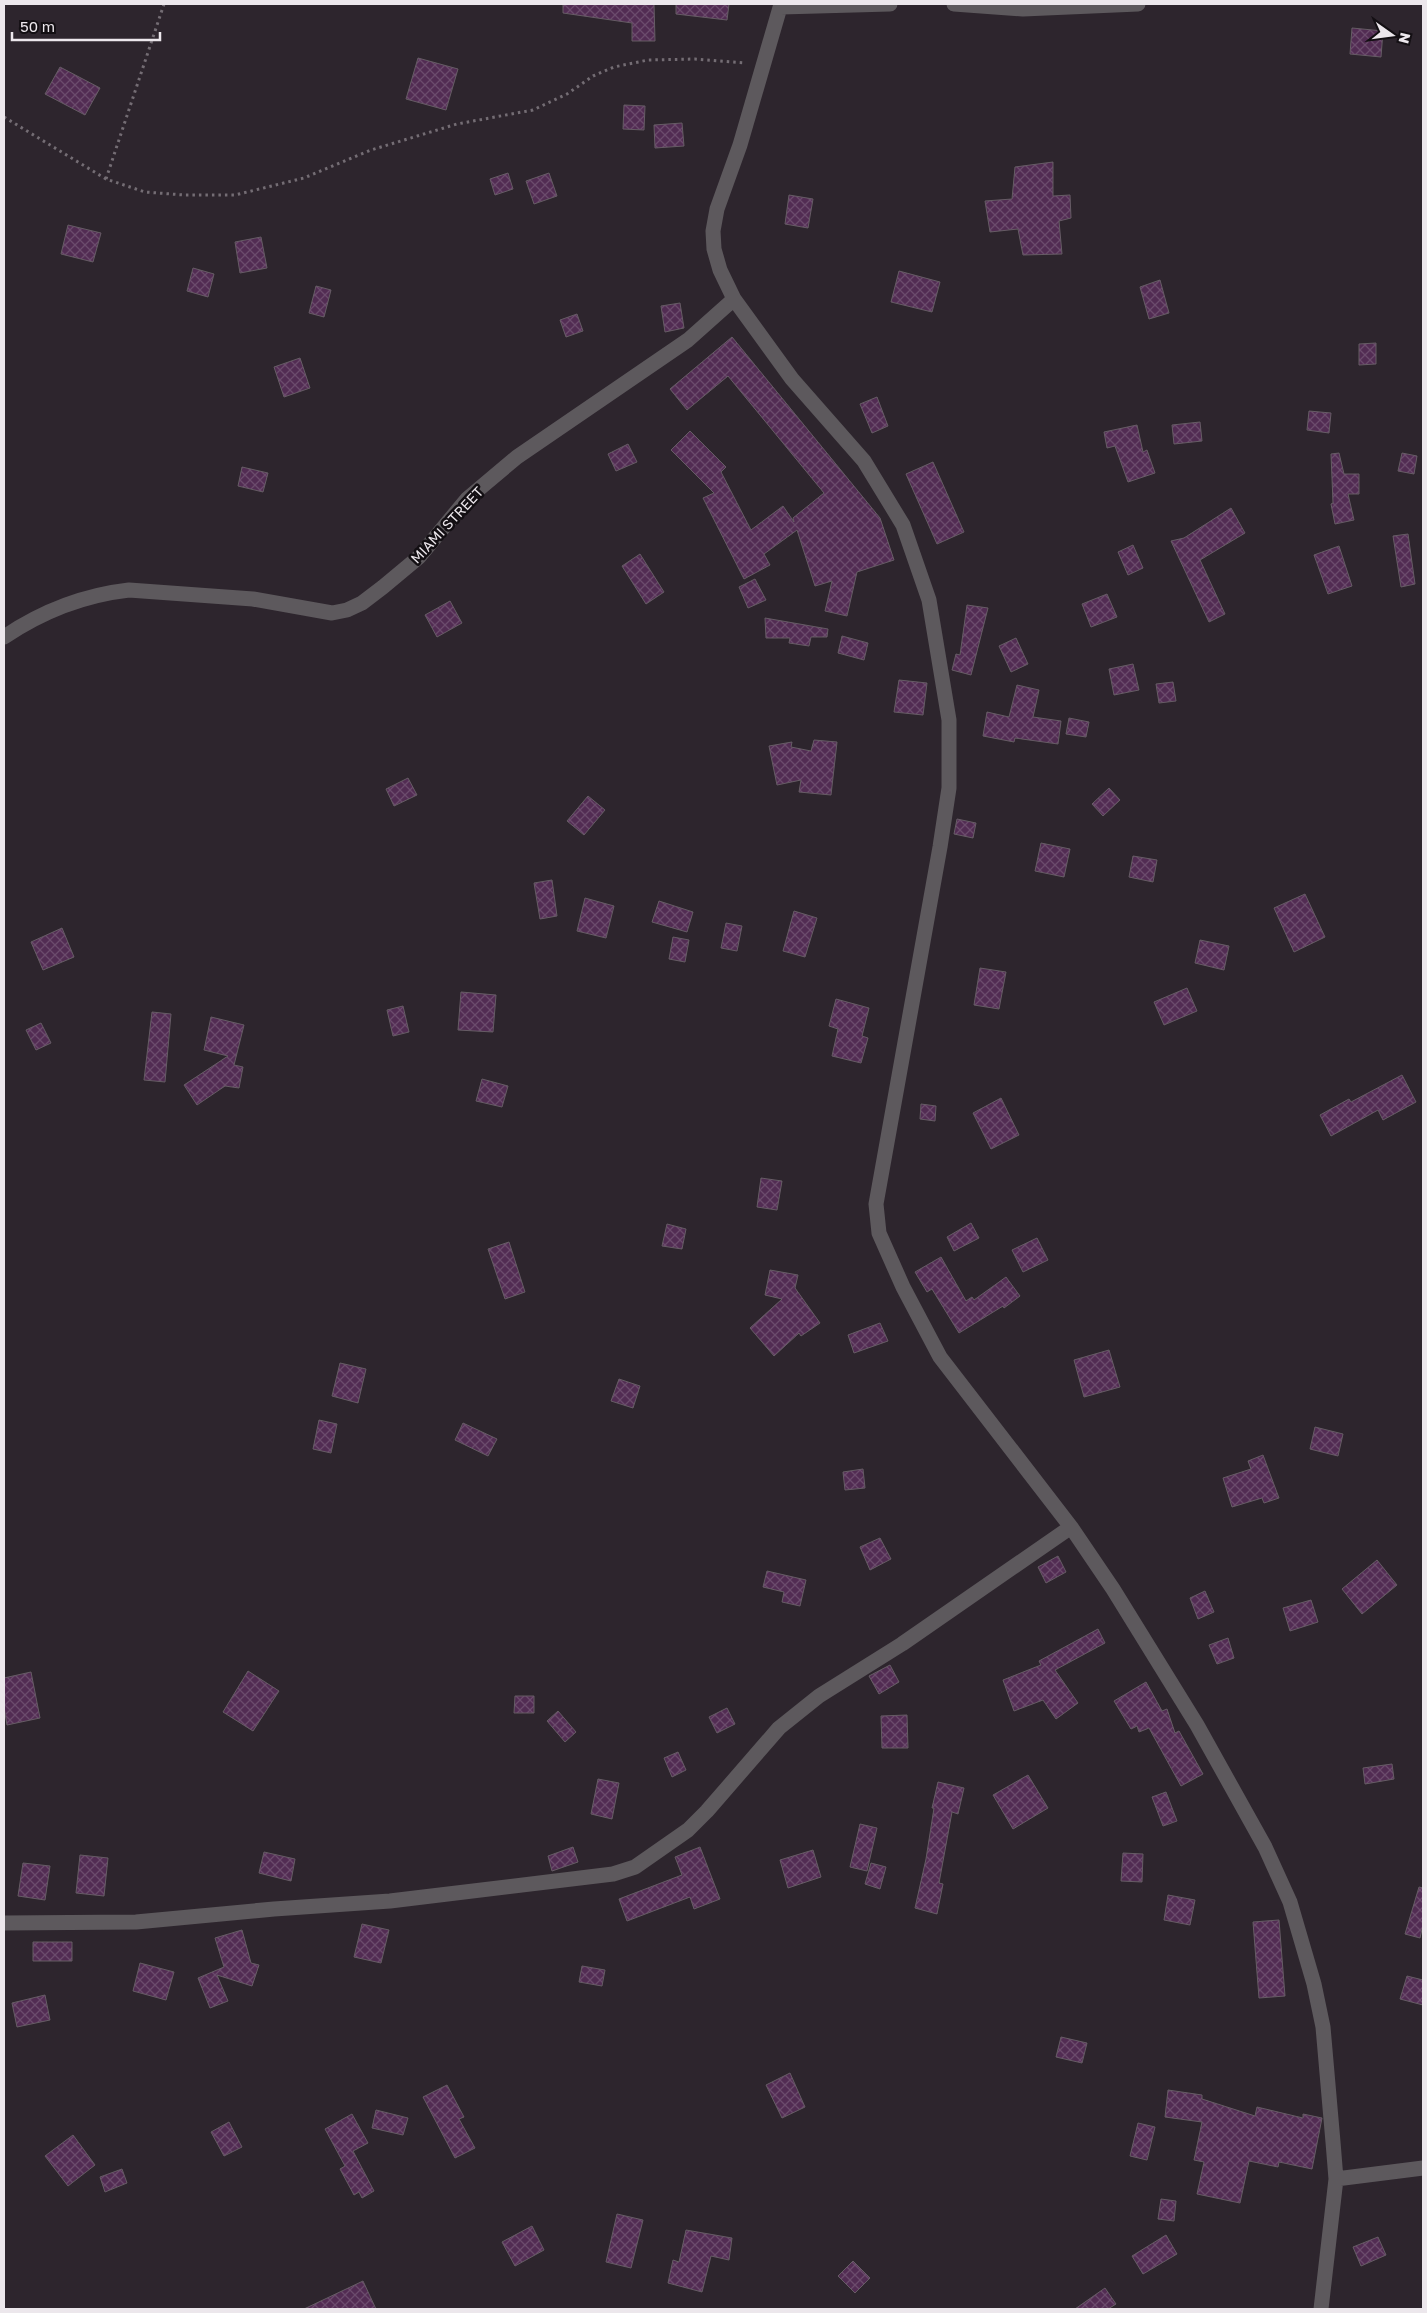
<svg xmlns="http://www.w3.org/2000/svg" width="1427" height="2313" viewBox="0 0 1427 2313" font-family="'Golos Text',sans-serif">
  <defs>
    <pattern id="building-cross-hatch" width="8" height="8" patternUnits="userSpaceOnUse" patternTransform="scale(1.25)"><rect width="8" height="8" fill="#522c53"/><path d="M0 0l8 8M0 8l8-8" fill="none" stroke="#6b4b6c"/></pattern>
  </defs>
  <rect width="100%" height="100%" fill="#2d252d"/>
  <!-- building -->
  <path fill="url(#building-cross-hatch)" stroke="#665c65" d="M563 4H654L655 41H632V23L563 13Z
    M676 4H729L727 20 676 14Z
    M1352 28 1383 31 1381 57 1350 54Z
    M418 58 458 69 446 110 406 99Z
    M60 67 100 88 85 115 45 94Z
    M624 105 645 106 644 130 623 129Z
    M682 123 684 146 655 148 654 125Z
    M1053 162V196L1070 195 1071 218 1059 221 1062 254 1023 255 1018 229 990 232 985 201 1012 199 1015 167Z
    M508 173 513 189 495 195 490 179Z
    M549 173 557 196 534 204 526 181Z
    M789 195 813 199 808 228 785 224Z
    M68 225 101 233 93 262 61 254Z
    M261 237 267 268 240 273 235 242Z
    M193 268 214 274 208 297 187 291Z
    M899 271 940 282 932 312 891 302Z
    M1160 280 1169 313 1149 319 1140 287Z
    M316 286 331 290 324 317 309 313Z
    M680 303 684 328 665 332 661 306Z
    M577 314 583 331 566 337 560 320Z
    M732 337 880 518 894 560 857 572 847 616 825 611 832 581 815 586 797 530 764 554 770 565 744 579 703 498 714 493 671 450 690 431 726 467 721 472 751 530 783 506 794 522 793 518 824 493 728 376 687 410 670 389Z
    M1376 343V364L1359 365V344Z
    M300 358 310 388 284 397 274 367Z
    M877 397 888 426 872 433 860 404Z
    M1309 411 1331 413 1329 433 1307 430Z
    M1200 422 1202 441 1174 444 1172 425Z
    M1137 425 1143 452 1147 450 1155 473 1128 482 1115 446 1107 448 1104 432Z
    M628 444 637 462 616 471 608 454Z
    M1339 453 1344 474H1359V494H1348L1354 520 1335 524 1331 504 1333 503 1331 454Z
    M1402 453 1417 456 1414 474 1398 471Z
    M933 462 964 532 937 544 906 474Z
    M242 467 268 473 263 492 238 486Z
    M1231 508 1245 533 1200 560 1225 614 1209 622 1171 541 1184 538Z
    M1408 534 1415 584 1401 587 1393 536Z
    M1133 545 1143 568 1128 575 1118 552Z
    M1339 546 1352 586 1328 594 1314 555Z
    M640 554 664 592 646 604 622 566Z
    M755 579 766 600 748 608 739 587Z
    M1107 594 1117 617 1091 627 1082 604Z
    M450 601 462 623 437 637 425 615Z
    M967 605 988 608 971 675 952 670 956 654 960 655Z
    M765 618 828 629 827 637H811L809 646 789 643 790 638H766Z
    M842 636 868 643 864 660 838 653Z
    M1016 638 1028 664 1011 672 999 646Z
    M1133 664 1139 690 1114 695 1109 669Z
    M899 680 927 683 923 715 894 712Z
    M1173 682 1176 701 1159 703 1156 684Z
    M1017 685 1039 690 1033 717 1061 721 1058 744 1015 738 1014 742 983 736 987 712 1009 717Z
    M1069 718 1089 722 1086 737 1066 734Z
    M814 740 837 742 831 795 799 792 801 780 777 785 769 746 792 742 791 747 811 751Z
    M408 778 417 795 394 806 386 789Z
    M1109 788 1120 800 1103 816 1092 804Z
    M588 796 605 810 584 835 567 821Z
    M957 819 976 823 973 838 954 834Z
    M1041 843 1070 849 1064 877 1035 871Z
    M1133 856 1157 860 1153 882 1129 877Z
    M552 880 557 916 540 919 534 883Z
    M1305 894 1325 937 1294 952 1274 908Z
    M585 898 614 906 606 938 577 931Z
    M659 901 693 912 687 932 652 922Z
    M794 911 817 918 805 957 783 951Z
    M726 923 742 926 737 951 721 948Z
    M62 928 74 957 43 970 31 942Z
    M673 937 689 940 685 962 669 959Z
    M1200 940 1229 946 1224 970 1195 963Z
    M980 968 1006 972 999 1009 974 1005Z
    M1187 988 1197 1011 1164 1025 1154 1002Z
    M461 992 496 995 493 1032 458 1030Z
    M836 999 869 1008 862 1036 868 1038 861 1063 832 1056 838 1029 829 1026Z
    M403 1006 409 1032 393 1036 387 1010Z
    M152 1012 171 1014 165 1082 144 1080Z
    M211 1017 244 1025 234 1065 243 1067 239 1088 225 1086 197 1105 184 1085 228 1056 204 1050Z
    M41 1023 51 1043 36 1050 26 1030Z
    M1402 1075 1416 1102 1383 1120 1378 1110 1331 1136 1320 1115 1349 1099 1351 1102Z
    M482 1079 508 1086 502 1107 476 1101Z
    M1001 1098 1019 1135 991 1149 973 1113Z
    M921 1104 936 1106 935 1121 920 1119Z
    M761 1178 782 1181 777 1210 757 1207Z
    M971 1223 979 1238 954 1251 947 1237Z
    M667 1224 686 1229 682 1249 662 1246Z
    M1037 1238 1048 1260 1023 1272 1012 1250Z
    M509 1242 525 1292 505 1299 488 1249Z
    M941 1257 966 1301 972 1297 974 1300 1006 1277 1020 1296 1004 1308 1003 1306 959 1333 932 1289 927 1292 915 1272Z
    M770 1270 798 1275 795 1288 820 1323 801 1336 799 1333 774 1356 750 1328 782 1299 765 1295Z
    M880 1323 888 1341 854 1353 848 1335Z
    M1109 1350 1120 1387 1084 1397 1074 1360Z
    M340 1363 366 1369 358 1403 332 1396Z
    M619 1379 640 1386 633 1408 611 1401Z
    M319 1420 337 1424 331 1453 313 1449Z
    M463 1423 497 1439 488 1456 455 1440Z
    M1315 1427 1343 1434 1338 1456 1310 1449Z
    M1263 1455 1279 1498 1264 1503 1262 1498 1232 1507 1223 1478 1251 1469 1248 1461Z
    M863 1469 865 1488 845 1490 843 1472Z
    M880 1538 891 1559 870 1570 860 1547Z
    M1058 1556 1066 1572 1046 1583 1038 1567Z
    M1377 1560 1397 1585 1362 1614 1342 1589Z
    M767 1571 806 1580 800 1606 782 1602 784 1592 763 1587Z
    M1205 1591 1214 1612 1198 1619 1190 1598Z
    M1311 1600 1318 1622 1290 1631 1283 1608Z
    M1098 1629 1105 1643 1055 1670 1078 1703 1056 1719 1043 1700 1014 1711 1003 1680 1041 1665 1039 1661Z
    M1228 1638 1234 1658 1217 1664 1209 1645Z
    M890 1665 899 1682 879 1694 869 1676Z
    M248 1671 279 1691 253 1731 223 1712Z
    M31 1672 40 1718 7 1725 4 1707V1678Z
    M1146 1682 1162 1711 1167 1709 1175 1733 1179 1731 1203 1774 1181 1786 1149 1728 1139 1732 1137 1726 1131 1729 1114 1701Z
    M515 1696H534V1713H514Z
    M727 1708 735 1724 717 1733 709 1717Z
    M558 1711 576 1732 565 1742 547 1721Z
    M907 1715 908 1748H882L881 1716Z
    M678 1752 686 1770 672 1777 664 1758Z
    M1392 1764 1394 1779 1365 1784 1363 1768Z
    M1028 1775 1048 1808 1013 1829 993 1795Z
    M598 1779 619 1783 612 1819 591 1814Z
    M938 1782 964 1788 958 1814 952 1812 939 1883 943 1884 937 1914 915 1908 926 1859 934 1808H932Z
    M1166 1792 1177 1821 1163 1826 1152 1797Z
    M860 1824 877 1828 867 1871 850 1867Z
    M573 1847 578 1862 552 1871 548 1856Z
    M700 1847 720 1899 694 1909 690 1897 627 1921 619 1899 682 1875 675 1857Z
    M813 1850 821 1877 788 1888 780 1860Z
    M264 1852 295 1859 291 1881 259 1873Z
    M1123 1853 1143 1854 1142 1882 1121 1881Z
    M80 1855 108 1858 104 1896 76 1893Z
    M23 1863 50 1866 45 1900 18 1896Z
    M871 1863 886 1867 880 1889 865 1884Z
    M1419 1887 1423 1888V1925L1420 1938 1405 1934Z
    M1168 1895 1195 1900 1190 1925 1164 1920Z
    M1279 1920 1285 1996 1259 1998 1253 1922Z
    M362 1924 389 1930 381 1963 354 1957Z
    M242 1930 251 1963 259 1965 252 1986 217 1975 228 2001 210 2008 198 1978 224 1967 215 1938Z
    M33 1942H72V1961H33Z
    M140 1963 174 1972 166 2000 133 1991Z
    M582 1966 605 1970 602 1986 579 1982Z
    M1407 1976 1423 1980V2005L1400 1999Z
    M45 1995 50 2020 17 2027 12 2003Z
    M1061 2037 1087 2043 1082 2063 1056 2057Z
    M790 2073 805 2107 782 2118 766 2085Z
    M447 2085 464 2117 459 2119 475 2148 455 2158 423 2097Z
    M1168 2090 1202 2095V2099L1255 2116 1257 2107 1303 2118V2114L1322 2118 1312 2169 1279 2162 1278 2167 1249 2161 1240 2203 1197 2194 1204 2162 1194 2160 1202 2122 1165 2117Z
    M376 2110 408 2118 403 2135 372 2128Z
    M352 2114 368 2143 353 2151 374 2191 362 2198 359 2192 354 2195 340 2169 345 2166 325 2129Z
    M229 2122 242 2147 224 2156 211 2132Z
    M1138 2123 1155 2127 1147 2160 1130 2156Z
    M73 2135 95 2165 68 2186 45 2156Z
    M122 2169 127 2183 105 2192 100 2177Z
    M1161 2199 1176 2201 1174 2221 1158 2219Z
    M617 2214 643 2220 631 2268 606 2262Z
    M532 2226 544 2250 515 2266 502 2242Z
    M686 2230 732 2238 729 2260 711 2256 702 2292 668 2283 673 2260 679 2262Z
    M1166 2235 1177 2254 1143 2274 1132 2256Z
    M1378 2237 1386 2255 1361 2266 1353 2247Z
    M853 2261 870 2278 855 2293 838 2276Z
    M363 2281 376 2309H304Z
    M1105 2288 1116 2304 1108 2309H1075Z"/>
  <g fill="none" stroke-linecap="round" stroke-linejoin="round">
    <!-- path -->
    <path stroke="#746d74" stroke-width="3" stroke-dasharray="2.5 4" stroke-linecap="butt" d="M4 117 106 179 145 192 184 195H235L304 178 371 150 457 124 533 110 567 94 593 76 614 67 648 60 695 59 746 63
      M106 179 164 4"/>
    <!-- minor -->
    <path stroke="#5d595d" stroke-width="15" d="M781 4 740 145 717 209 713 231 714 249 720 270 734 299 792 379 864 461 903 525 929 600 949 720V788L940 847 876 1204 879 1233 903 1287 940 1357 1071 1527 1113 1589 1197 1725 1265 1847 1290 1902 1314 1984 1323 2027 1333 2142 1336 2179 1321 2309
      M954 4 1023 9 1138 4
      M781 7 890 4
      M4 637C41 612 85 595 129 590L253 599 332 613 347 610 362 603 383 587 419 557 467 499 517 457 688 340 734 299
      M4 1923 136 1922 274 1909 390 1901 613 1874 635 1867 688 1830 707 1811 779 1728 819 1696 902 1644 1071 1527
      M1336 2179 1423 2168"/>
  </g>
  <g text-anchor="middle" stroke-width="5" stroke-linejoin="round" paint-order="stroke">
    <!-- street labels -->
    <g font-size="14" fill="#ece7ec" stroke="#130f13">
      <text transform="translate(447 525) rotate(-47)" y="5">MIAMI STREET</text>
    </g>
  </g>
  <!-- border -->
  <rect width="1427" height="2313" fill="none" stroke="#ece7ec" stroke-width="10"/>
  <!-- north arrow -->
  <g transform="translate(1392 35) rotate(104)" stroke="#130f13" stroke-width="4" paint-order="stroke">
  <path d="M0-4L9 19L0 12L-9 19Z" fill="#ece7ec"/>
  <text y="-8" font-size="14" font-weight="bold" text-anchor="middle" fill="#ece7ec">N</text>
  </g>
  <!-- scale -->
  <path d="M12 32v8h148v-8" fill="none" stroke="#ece7ec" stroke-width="2.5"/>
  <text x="20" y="32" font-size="15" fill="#ece7ec" stroke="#130f13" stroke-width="4" paint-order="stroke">50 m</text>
</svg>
